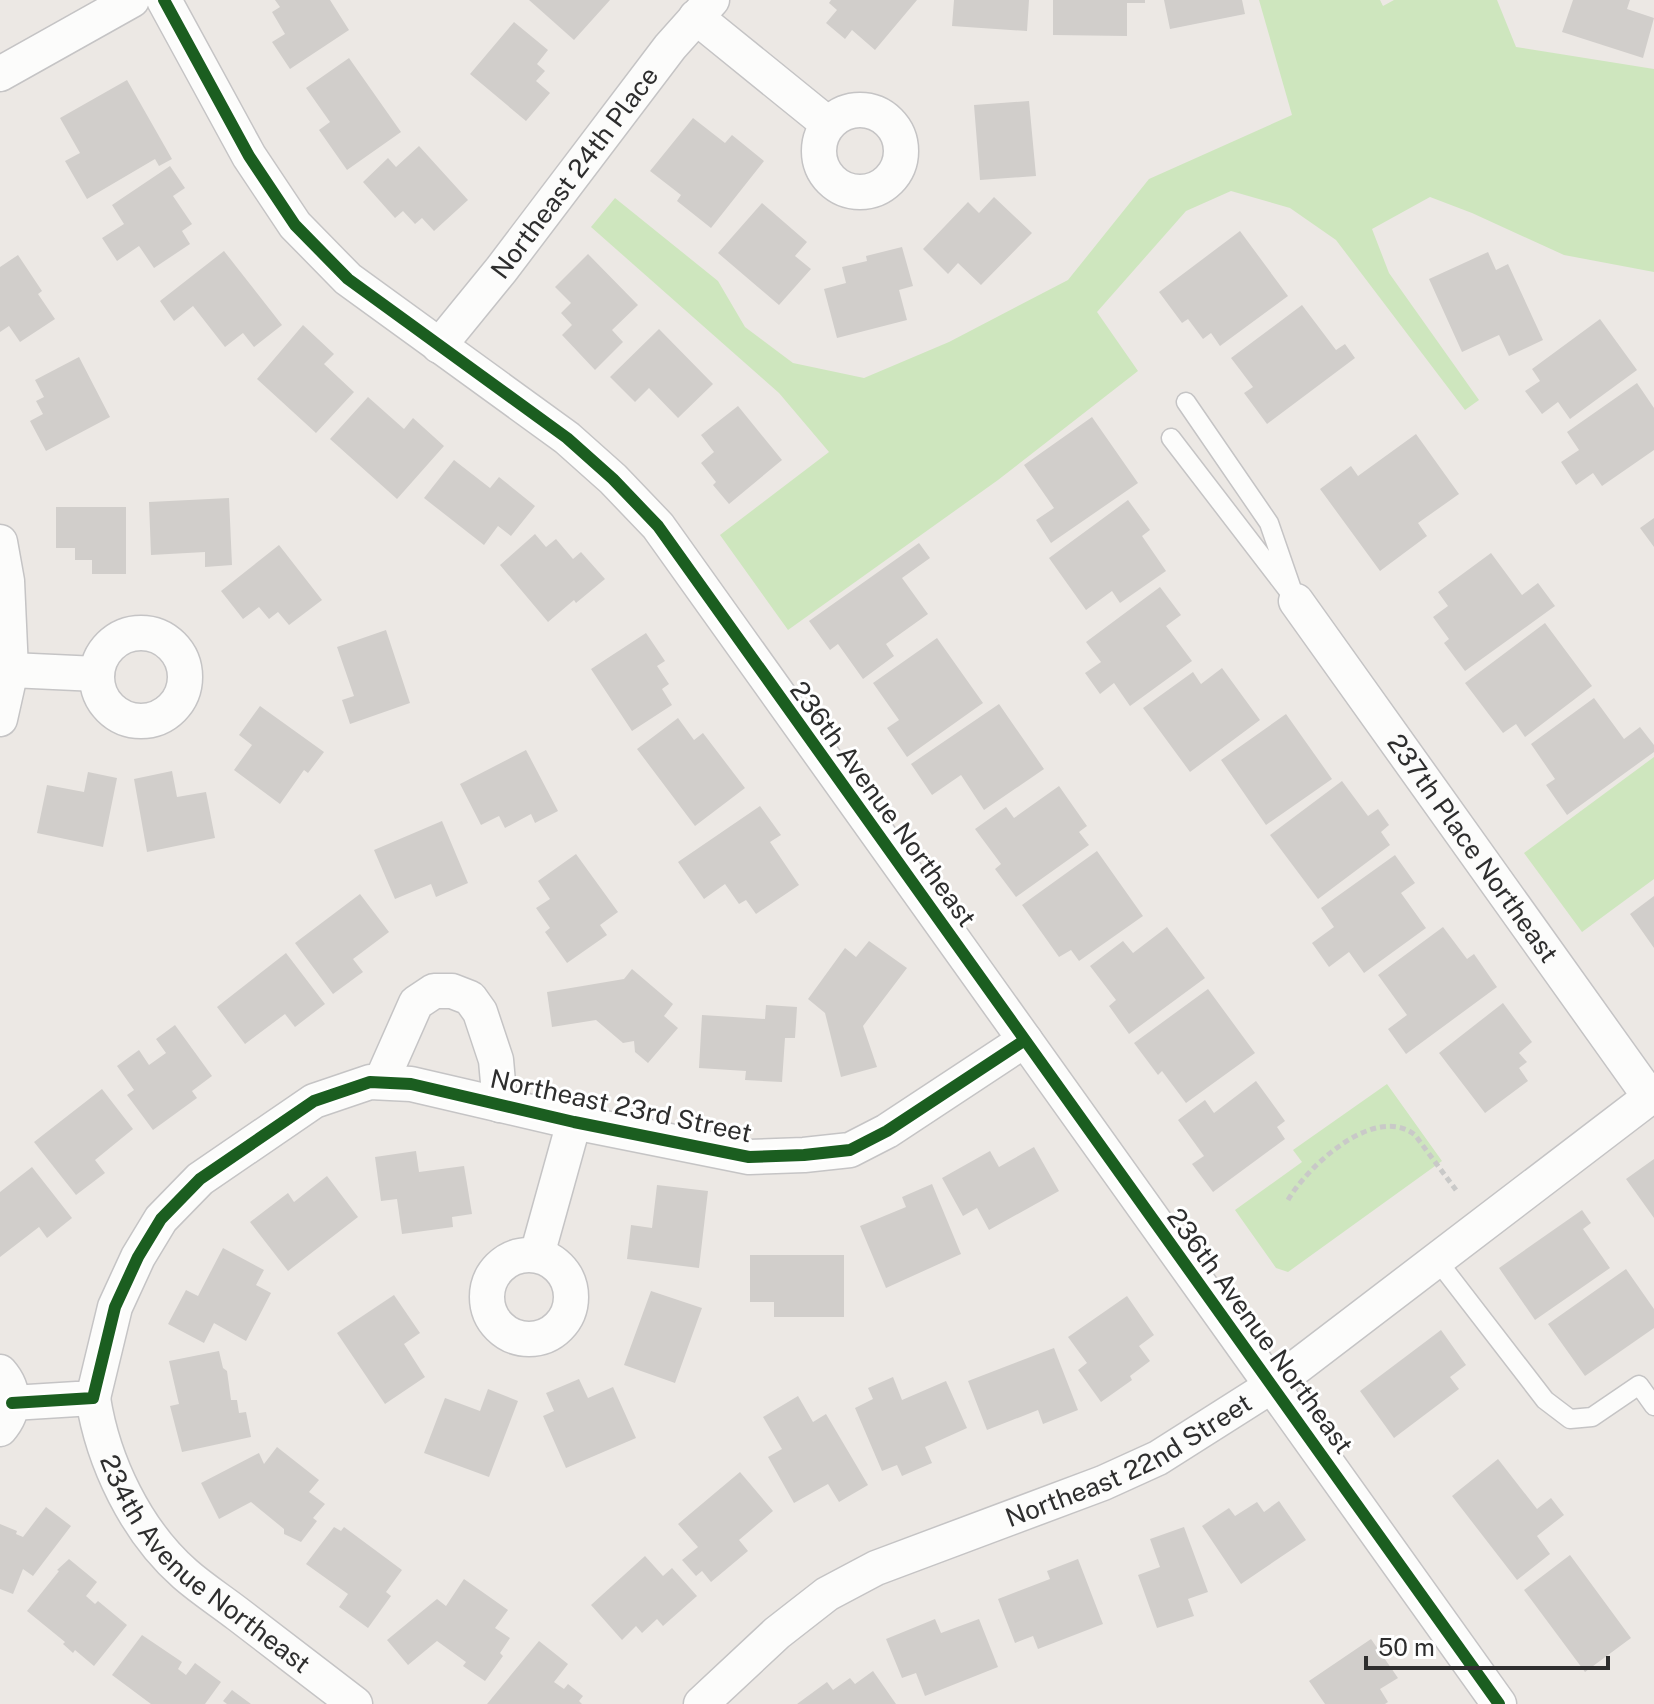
<svg xmlns="http://www.w3.org/2000/svg" width="1654" height="1704" viewBox="0 0 1654 1704" font-family="'Public Sans',sans-serif">
  <rect width="100%" height="100%" fill="#ece8e4"/>
  <!-- green -->
  <path fill="#cee6be" d="M1259 0H1380L1383 6 1394 0H1497L1516 47 1654 69V272L1564 255 1472 213 1430 197 1372 229 1389 273 1479 400 1465 410 1336 240 1290 208 1231 191 1186 211 1097 312 1138 371 998 480 788 630 720 535 829 452 779 393 591 227 615 198 718 281 745 327 793 363 864 378 949 342 1068 280 1149 179 1292 115Z
    M1654 757V879L1582 932 1524 853Z
    M1387 1084 1442 1161 1288 1272 1276 1268 1235 1210 1302 1162 1293 1150Z"/>
  <!-- building -->
  <path fill="#d1cecb" d="M275 0H330L349 30 290 69 272 42 285 34 272 12 280 7Z
    M529 0H610L574 40Z
    M831 0H917L875 50 852 30 845 39 826 23 837 10 829 3Z
    M954 0H1029L1027 31 952 26Z
    M1053 0H1145V3H1127V36L1053 35Z
    M1164 0H1242L1245 14 1170 29Z
    M1573 0H1630L1627 9 1654 18 1643 58 1562 32Z
    M514 22 548 50 537 64 545 71 536 81 550 93 526 121 470 74Z
    M349 58 401 132 347 170 319 130 330 122 306 88Z
    M127 80 172 159 159 166 155 159 87 199 65 161 80 153 60 118Z
    M1029 101 1036 176 980 180 974 105Z
    M693 118 725 143 732 135 764 161 711 228 677 201 681 195 650 171Z
    M419 146 468 200 434 231 422 218 415 224 403 211 395 218 363 182 388 158 396 167Z
    M170 166 185 188 173 196 192 224 182 231 190 244 154 268 139 246 117 261 102 238 124 224 112 205Z
    M994 197 1032 233 981 285 958 263 948 274 923 249 968 202 979 213Z
    M762 203 807 242 795 256 811 269 779 305 718 253Z
    M1240 231 1288 296 1220 346 1211 333 1203 339 1188 319 1182 323 1159 292Z
    M902 247 913 286 899 290 907 320 837 338 824 289 846 283 842 267 867 261 866 256Z
    M224 251 282 325 254 347 243 333 225 347 193 306 174 321 160 301Z
    M1488 252 1496 270 1508 264 1543 340 1509 356 1499 335 1462 352 1429 279Z
    M588 254 638 305 612 330 623 342 595 370 562 335 572 325 561 313 571 303 555 287Z
    M18 255 42 291 38 294 55 319 20 342 9 326 0 332V267Z
    M1302 305 1336 350 1345 344 1355 358 1267 424 1244 393 1253 387 1231 358Z
    M1600 319 1637 370 1570 419 1558 402 1542 414 1525 391 1540 381 1532 369Z
    M303 325 334 354 324 364 354 392 316 433 257 379Z
    M659 329 713 384 678 418 649 388 635 402 610 377Z
    M79 357 110 417 46 451 30 421 43 414 36 401 44 397 35 380Z
    M1637 383 1654 408V450L1602 486 1593 473 1576 485 1561 462 1579 450 1567 432Z
    M368 397 404 429 413 418 444 446 397 499 330 439Z
    M738 406 782 460 729 504 713 485 716 482 701 463 714 452 701 435Z
    M1092 417 1138 483 1051 543 1036 520 1054 508 1024 465Z
    M1416 434 1459 494 1418 523 1427 536 1380 571 1320 489 1351 466 1358 476Z
    M454 460 490 488 499 477 535 506 511 536 498 526 484 545 424 498Z
    M229 498 232 565 205 567V552L151 555 149 502Z
    M1128 500 1150 530 1142 536 1166 571 1120 603 1112 591 1086 610 1049 558Z
    M56 507H126V574H92V560H75V548H56Z
    M1654 518V547L1640 528Z
    M535 534 546 547 556 539 573 559 581 552 605 579 576 603 574 600 548 622 500 565Z
    M919 543 930 558 902 578 928 614 886 644 894 656 863 679 838 644 830 650 809 621Z
    M279 545 322 600 289 625 278 612 269 619 259 607 243 619 221 591Z
    M1491 553 1522 595 1538 583 1555 606 1465 671 1444 643 1449 639 1433 617 1448 606 1438 592Z
    M1160 587 1181 615 1166 626 1192 661 1130 706 1114 683 1100 694 1085 673 1101 662 1086 642Z
    M1545 623 1592 686 1525 737 1516 724 1503 733 1465 683Z
    M386 630 410 703 350 724 342 700 354 696 337 647Z
    M646 633 665 661 657 666 669 684 662 689 672 705 632 731 591 669Z
    M937 638 983 703 907 757 887 728 899 720 873 683Z
    M1222 668 1260 720 1190 772 1143 708 1193 672 1201 684Z
    M1594 698 1624 739 1640 727 1654 745V752L1567 815 1546 785 1555 779 1531 744Z
    M999 704 1044 769 984 810 961 775 932 795 911 764Z
    M260 706 324 752 308 773 304 770 280 804 234 770 252 745 239 735Z
    M1286 714 1332 779 1266 825 1221 760Z
    M678 718 694 740 703 733 745 788 695 826 637 749Z
    M526 750 558 811 535 823 531 814 505 828 499 816 481 825 460 784Z
    M172 771 177 797 206 792 215 838 147 852 134 779Z
    M88 772 117 778 103 847 37 833 47 785 84 792Z
    M1342 781 1368 816 1378 809 1389 825 1381 832 1390 845 1318 899 1270 835Z
    M1059 786 1087 826 1079 832 1089 845 1016 897 995 869 1001 864 975 829 1006 807 1014 818Z
    M760 806 781 835 770 842 799 885 756 914 746 900 739 904 725 884 704 899 678 862Z
    M442 821 468 883 436 897 431 884 395 899 374 850Z
    M1097 851 1143 916 1079 961 1071 950 1059 957 1022 905Z
    M576 854 618 912 600 925 607 935 567 963 545 932 550 928 536 908 550 899 538 881Z
    M1395 855 1415 883 1401 893 1426 928 1364 973 1349 952 1329 967 1312 943 1334 927 1321 908Z
    M360 894 389 932 353 959 363 972 333 994 295 943Z
    M1654 896V948L1630 914Z
    M1167 927 1205 978 1129 1034 1109 1006 1116 1000 1090 966 1123 941 1133 953Z
    M1443 927 1467 959 1474 954 1497 987 1406 1054 1388 1029 1407 1015 1378 975Z
    M869 941 907 968 863 1026 877 1067 841 1077 825 1013 808 999 845 948 856 957Z
    M286 953 325 1004 295 1027 285 1014 245 1044 217 1007Z
    M632 969 673 1004 664 1016 678 1028 648 1063 635 1052 634 1041 623 1043 596 1020 552 1027 547 992 624 979Z
    M1208 989 1255 1053 1186 1103 1162 1071 1158 1075 1134 1043Z
    M1503 1003 1532 1042 1519 1053 1527 1062 1519 1068 1528 1081 1485 1113 1439 1053Z
    M766 1005 797 1007 795 1038H785L782 1082 745 1080 746 1071 699 1068 702 1015 765 1019Z
    M175 1025 212 1076 192 1091 197 1098 153 1130 127 1095 134 1090 117 1066 139 1050 149 1065 166 1053 156 1039Z
    M1256 1081 1285 1121 1277 1127 1285 1139 1213 1192 1192 1164 1204 1156 1178 1120 1205 1100 1214 1113Z
    M102 1089 133 1129 95 1160 105 1173 76 1195 34 1142Z
    M1034 1147 1059 1191 989 1230 977 1208 963 1216 942 1178 990 1151 999 1167Z
    M416 1151 419 1172 464 1166 472 1214 452 1217 453 1227 402 1234 397 1199 381 1201 375 1157Z
    M1654 1159V1218L1626 1179Z
    M32 1167 72 1218 47 1238 39 1227 0 1257V1192Z
    M327 1176 358 1217 288 1271 250 1222 288 1193 294 1202Z
    M932 1184 961 1254 886 1288 860 1226 906 1207 902 1197Z
    M657 1185 708 1191 699 1268 627 1259 631 1225 652 1228Z
    M1582 1210 1591 1223 1583 1229 1610 1268 1535 1320 1499 1268Z
    M223 1248 264 1270 256 1285 271 1293 246 1341 214 1323 204 1343 168 1324 186 1290 198 1296Z
    M750 1255H844V1317H774V1302H750Z
    M1626 1269 1654 1309V1328L1585 1376 1548 1324Z
    M651 1291 702 1308 675 1383 624 1365Z
    M394 1295 420 1333 404 1344 425 1377 385 1404 337 1333Z
    M1127 1296 1154 1335 1139 1346 1150 1361 1130 1376 1132 1380 1101 1402 1078 1370 1087 1363 1068 1337Z
    M1441 1330 1466 1365 1450 1377 1459 1389 1394 1438 1360 1391Z
    M1054 1348 1078 1410 1043 1424 1038 1410 987 1430 968 1381Z
    M219 1351 223 1368 227 1371 231 1400H237L239 1413 246 1412 251 1437 182 1452 170 1406 179 1404 169 1361Z
    M893 1377 902 1400 946 1381 967 1428 925 1447 932 1463 902 1476 897 1465 882 1471 855 1408 873 1399 868 1388Z
    M579 1379 588 1398 613 1387 636 1438 566 1468 543 1416 554 1411 546 1393Z
    M488 1389 518 1401 489 1477 424 1453 445 1398 480 1411Z
    M798 1396 813 1422 826 1414 868 1485 839 1502 828 1484 794 1503 768 1457 782 1449 763 1417Z
    M277 1447 319 1480 309 1492 325 1504 313 1518 317 1521 301 1542 284 1534V1529L251 1502 219 1519 201 1483 259 1453 264 1464Z
    M1498 1459 1537 1509 1551 1498 1564 1515 1537 1536 1550 1554 1517 1580 1452 1496Z
    M740 1472 773 1511 739 1540 748 1551 711 1582 702 1571 696 1576 682 1560 698 1547 678 1524Z
    M1279 1501 1306 1540 1241 1584 1202 1526 1229 1508 1235 1516 1257 1502 1264 1512Z
    M46 1507 71 1526 33 1576 23 1569 13 1594 0 1589V1524L17 1531 16 1534 23 1537Z
    M334 1527 341 1531 344 1527 402 1570 386 1592 391 1596 368 1628 339 1607 348 1594 306 1564Z
    M1184 1527 1208 1592 1188 1599 1194 1616 1157 1628 1138 1575 1160 1567 1150 1539Z
    M1570 1555 1631 1638 1585 1672 1524 1590Z
    M645 1556 663 1576 672 1568 697 1596 663 1626 657 1619 642 1633 636 1626 622 1640 591 1605Z
    M69 1559 97 1582 86 1596 95 1604 98 1601 127 1625 94 1666 75 1650 73 1653 63 1644 65 1642 27 1611 59 1571 57 1570Z
    M1078 1559 1103 1624 1038 1649 1033 1636 1015 1643 998 1599 1050 1579 1047 1571Z
    M464 1579 508 1610 495 1628 510 1638 500 1653 503 1656 485 1681 463 1666 466 1662 437 1641 408 1665 387 1640 437 1599 446 1606Z
    M935 1619 941 1633 979 1619 998 1667 925 1696 916 1673 902 1678 886 1639Z
    M142 1635 182 1662 178 1669 186 1675 195 1663 221 1682 205 1704H151L112 1675Z
    M1371 1639 1398 1678 1380 1689 1388 1702 1385 1704H1325L1309 1681Z
    M539 1641 568 1664 554 1682 564 1689 568 1684 583 1696 579 1701 582 1704H487Z
    M873 1671 896 1704H797L827 1682 833 1690 850 1678 855 1684Z
    M232 1690 251 1704H227L223 1701Z"/>
  <g fill="none" stroke-linecap="round" stroke-linejoin="round">
    <!-- service casing -->
    <g stroke="#c5c4c5" stroke-width="21">
      <path id="service" d="M1186 402 1269 523 1296 601
        M1171 438 1287 589
        M1437 1260 1545 1400 1570 1419 1592 1417 1639 1385 1654 1406"/>
    </g>
    <!-- minor casing -->
    <g stroke="#c5c4c5" stroke-width="37">
      <g id="minor">
        <path d="M164 0 249 156 295 225 348 279 567 438 613 479 658 526 1499 1704"/>
        <path d="M696 17 828 124"/>
        <path d="M0 74 132 0"/>
        <circle cx="860" cy="151" r="41"/>
        <path id="s1" d="M439 346 501 270 670 47 712 0"/>
        <path d="M0 542 7 581 11 670 0 719"/>
        <path id="s2" d="M1296 601 1650 1097"/>
        <circle cx="141" cy="677" r="44"/>
        <path d="M11 670 97 674"/>
        <path d="M381 1082 416 1003 434 991H452L470 998 480 1012 496 1060 500 1105"/>
        <circle cx="529" cy="1297" r="42"/>
        <path d="M537 1255 574 1122"/>
        <path d="M0 1372C16 1390 15 1412 0 1429"/>
        <path id="s3" d="M93 1398C103 1462 136 1531 185 1574 202 1589 221 1601 239 1615 278 1645 316 1674 355 1704"/>
        <path d="M12 1403 93 1398 115 1307 138 1257 161 1219 200 1179 314 1101 370 1082 411 1084 574 1122 749 1157 804 1155 850 1150 887 1131 1025 1040"/>
        <path id="s4" d="M701 1704 777 1633 827 1594 876 1568 1103 1483 1158 1458 1273 1385 1654 1094"/>
      </g>
    </g>
    <!-- path -->
    <path stroke="#c9c9c8" stroke-width="5" stroke-dasharray="6 4" stroke-linecap="butt" d="M1288 1200C1307 1167 1375 1103 1415 1135L1456 1190"/>
    <!-- service -->
    <use href="#service" stroke="#fcfcfb" stroke-width="18"/>
    <!-- minor -->
    <use href="#minor" stroke="#fcfcfb" stroke-width="34"/>
    <!-- cycleway casing -->
    <g stroke="#fff" stroke-width="17">
      <path id="cycleway" d="M164 0 249 156 295 225 348 279 567 438 613 479 658 526 1499 1704
        M12 1403 93 1398 115 1307 138 1257 161 1219 200 1179 314 1101 370 1082 411 1084 574 1122 749 1157 804 1155 850 1150 887 1131 1025 1040"/>
    </g>
    <!-- cycleway -->
    <use href="#cycleway" stroke="#1b5e20" stroke-width="12"/>
  </g>
  <g text-anchor="middle" stroke-width="6" stroke-linejoin="round" paint-order="stroke">
    <!-- street labels -->
    <g font-size="26" fill="#2e2e2e" stroke="#fff">
      <text dy="9" stroke="none"><textPath href="#s1" startOffset="220">Northeast 24th Place</textPath></text>
      <text transform="translate(883 804) rotate(54)" y="9">236th Avenue Northeast</text>
      <text dy="9" stroke="none"><textPath href="#s2" startOffset="304">237th Place Northeast</textPath></text>
      <text transform="translate(621 1106) rotate(12)" y="9">Northeast 23rd Street</text>
      <text transform="translate(1260 1331) rotate(54)" y="9">236th Avenue Northeast</text>
      <text dy="9" stroke="none"><textPath href="#s4" startOffset="498">Northeast 22nd Street</textPath></text>
      <text dy="9" stroke="none"><textPath href="#s3" startOffset="208">234th Avenue Northeast</textPath></text>
    </g>
  </g>
  <!-- scale -->
  <path d="M1366 1656v12h242v-12" fill="none" stroke="#2e2e2e" stroke-width="4"/>
  <text x="1378" y="1656" font-size="24" fill="#2e2e2e" stroke="#ffffff" stroke-width="6" paint-order="stroke">50 m</text>
</svg>
